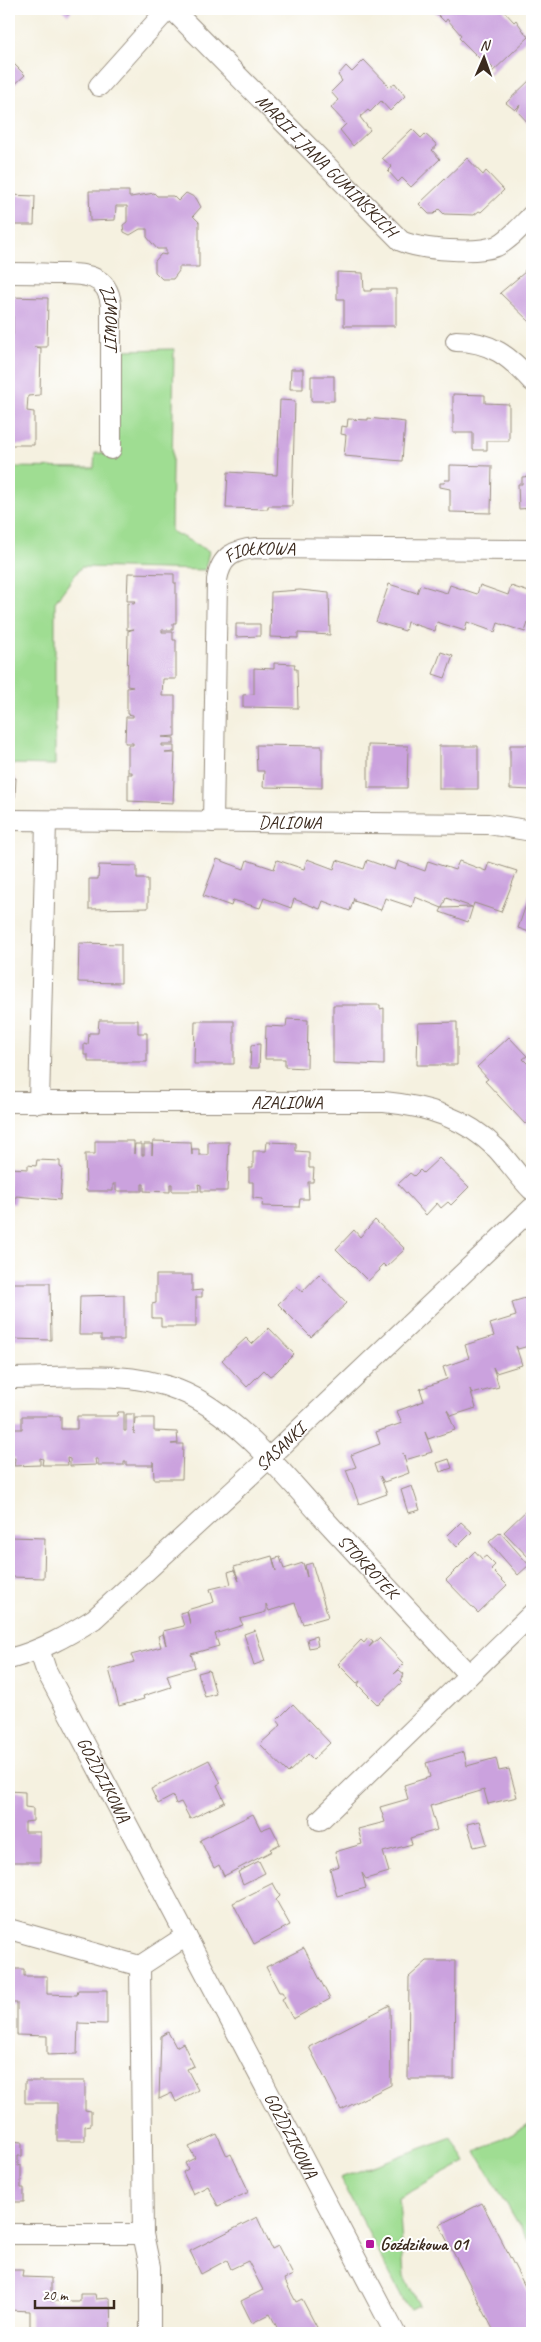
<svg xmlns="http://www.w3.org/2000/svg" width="541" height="2342" viewBox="0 0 541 2342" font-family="Caveat,sans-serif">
  <rect width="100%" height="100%" fill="#fff"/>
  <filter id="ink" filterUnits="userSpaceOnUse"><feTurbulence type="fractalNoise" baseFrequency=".02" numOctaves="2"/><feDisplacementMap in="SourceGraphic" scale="10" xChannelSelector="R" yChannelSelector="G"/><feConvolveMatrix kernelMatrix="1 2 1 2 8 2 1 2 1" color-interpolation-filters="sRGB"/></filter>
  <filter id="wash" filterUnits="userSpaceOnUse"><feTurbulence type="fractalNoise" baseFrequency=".0096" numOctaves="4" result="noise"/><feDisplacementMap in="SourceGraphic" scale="20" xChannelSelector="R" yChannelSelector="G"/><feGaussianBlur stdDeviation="1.12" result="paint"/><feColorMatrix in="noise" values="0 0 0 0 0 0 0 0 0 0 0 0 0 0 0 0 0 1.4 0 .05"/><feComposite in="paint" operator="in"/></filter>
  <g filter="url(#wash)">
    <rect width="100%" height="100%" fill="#f5f1e0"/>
    <!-- green -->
    <path fill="#9fdd92" stroke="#6d8458" d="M174 349 171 531 209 551 205 570 81 567 55 602V765L9 764V467L94 468 95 453 117 454 120 350Z
      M532 2123V2247L476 2152Z
      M452 2137 466 2162 399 2198 404 2277 419 2305 411 2309 406 2305 340 2178Z"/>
    <g id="blocks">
      <!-- building -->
      <path fill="#cba2de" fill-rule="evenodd" d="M62 9H73L68 15Z
        M432 9H504L503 10 514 22 516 20 527 36H530L490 74 488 72 493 68 486 61 484 63 459 38 461 35 447 19 445 22Z
        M9 59 25 75 9 90Z
        M364 60 390 87 395 83 405 96 390 111 381 101 370 112 368 110 360 117 370 130 353 146 340 130 346 124 331 108 338 100 331 92 342 81 338 75 346 66 352 72Z
        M532 78V127L517 111 520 105 515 110 506 103Z
        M412 129 421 138 425 134 435 143 437 146 432 150 440 159 411 187 402 178 398 182 388 171 392 167 382 158Z
        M467 158 483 175 486 171 504 190 481 212 479 211 474 215 444 214 439 209 434 214H429L419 204Z
        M89 191H129V197H131L154 193 157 196H173L178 201 186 193 196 198 201 207 193 216 199 222V267H179V271L173 279H162L155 272V261L161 254 166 255V249H157L147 237V229H140L130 235 124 232 123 225 127 222V206H116L115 220 90 221Z
        M9 195 35 196 34 225H12L11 234H9Z
        M532 263V324L500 293 525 272 524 271Z
        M337 272 363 273 364 291H371L372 289H396V326H344V299H337Z
        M9 297 48 298 47 347H34L41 348 40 395 28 396 27 411 34 412V445H9V346L10 335H13V316H9Z
        M291 369H303V389H290Z
        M311 376H334V401H311Z
        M453 394 485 395V403L509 404V441H487V450H473V433H453Z
        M280 400 295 401 292 506H268V509L226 508 228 472 277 475Z
        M368 418 405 422 402 461 344 456 346 435 341 434 342 426 347 427 348 419 368 420Z
        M450 465 492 466 491 513 450 512V489L440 487V483H444L445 480H450Z
        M532 476V508L519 509 518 484H522V477Z
        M128 573 174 574V583H176V623H173V630H162V632H173V640H176V679H163L162 696H175V736L162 737 174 738V744H162V746H174V752L165 753H175L173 803 128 801V774H132V772H128V745H133V743H125L126 717H133V715L127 714V688L133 687 127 686 128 631 134 629 127 630V603L134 604 135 601H127Z
        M389 584 417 593 420 585 447 593 450 585 477 594 480 585 508 595 511 586 532 593V625L528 623 525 632 498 623 495 632 467 622 465 631 437 622 435 631 407 622 405 631 376 622Z
        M300 590 329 593 330 635 298 633V638L270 637 271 592Z
        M236 624H260V636L236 637Z
        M441 652 453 656 445 678 433 674Z
        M274 663 295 664 294 669H297L298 708 243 707V695L254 694V668L274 669Z
        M256 745 322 746V788L263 787 264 771H257Z
        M368 745 408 746 407 788H368Z
        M510 745H532V790L510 789Z
        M439 746H478V789H439Z
        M9 778H16L15 797H9Z
        M217 859 244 869 247 860 274 869 277 860 304 869 307 859 334 869 337 860 364 869 367 860 395 870 398 861 425 871 428 861 455 870 459 861 486 871 489 862 517 871 501 912 474 903 468 922 440 912 442 908 415 897 412 907 385 898 381 910 354 901V898L350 911 323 901 320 909 294 899 291 908 264 898 260 908 233 900 231 906 203 896ZM446 898 472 907 442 908Z
        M99 865 137 866V879H148V908L89 909V879H98Z
        M532 888V933L518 928Z
        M79 943 121 944V983L78 982Z
        M333 1005H380V1009L384 1008V1065L333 1063Z
        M287 1019 308 1020 307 1068 285 1067V1059H265L266 1026 286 1027Z
        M99 1020H138V1033H147V1062H88V1055H84V1044L88 1045 89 1033H98Z
        M195 1021H234V1064H194Z
        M457 1022V1065H417L418 1023Z
        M509 1037 527 1056 523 1059 532 1068V1117L525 1124 485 1081 488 1079 477 1067Z
        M260 1044 259 1068H250L251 1045Z
        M95 1141H134V1154L135 1144H142V1155H144V1144H152V1155L153 1141 191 1142 192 1155V1149H199V1155H208V1142H229L227 1191H201V1185L198 1184 199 1191H172V1184H170V1192L144 1191V1184H142V1191H116V1184H113V1191H86L85 1154H95Z
        M267 1142 296 1143V1151L309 1152V1168H314L313 1182H308L309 1199H300L299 1207 262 1206 263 1199 253 1198V1182H249V1168H253V1151H266Z
        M439 1158 469 1187 451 1205 448 1202 441 1208 437 1203 426 1215 398 1184 410 1173 414 1176 420 1170 423 1173Z
        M37 1160 60 1161V1167L62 1168 60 1200 16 1196 15 1204 9 1203V1168L28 1169V1165L36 1166Z
        M375 1220 405 1249 386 1267 383 1264 379 1268 380 1270 368 1281 336 1249 354 1230 360 1237Z
        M319 1274 347 1303 311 1337 278 1304 297 1286 302 1292Z
        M156 1275H192V1291L202 1290V1297H196V1327H161V1318H152V1304L156 1303Z
        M9 1283H50L51 1340 10 1339Z
        M124 1295V1340H101V1335H79L80 1296Z
        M532 1296V1345L518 1349 516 1346 522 1365 496 1373 493 1367 499 1387 472 1394 470 1389 476 1408 451 1416 447 1410 455 1430 428 1439 425 1432 432 1452 405 1460 403 1453 409 1473 384 1482 380 1476 387 1494 359 1504 346 1470 356 1467 351 1455 380 1444 376 1432 402 1423 397 1411 424 1401 420 1389 447 1379 443 1367 469 1358 465 1345 494 1336 490 1324 516 1316 512 1302Z
        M269 1328 294 1354 276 1372 270 1376 264 1370 247 1387 222 1360 246 1338 252 1344Z
        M118 1412H124V1431H126V1414H134V1434L135 1418H154V1431L177 1432 178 1443 171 1444H183L182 1479H154L153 1461V1465H126V1461H124V1465H98V1459H95L96 1465 70 1466V1459L67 1458 68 1465H42L43 1459 40 1458V1465L14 1466 15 1458H12V1465H9V1429H22V1416H61V1429H77V1416H117Z
        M449 1459 452 1468 440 1472 437 1463Z
        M412 1486 420 1510 408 1513 401 1490Z
        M532 1505V1561L504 1532Z
        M461 1522 472 1532 457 1547 447 1536Z
        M500 1532 529 1565 518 1575 489 1542Z
        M11 1537 45 1538 44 1578 11 1577Z
        M475 1551 482 1559 486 1556 495 1565 491 1569 507 1585 478 1613 446 1580Z
        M272 1556 276 1571 273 1559 280 1557 284 1569 303 1563 307 1577 305 1565 312 1563 328 1617 303 1624 295 1603 269 1611 266 1604V1612L240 1619 243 1625 215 1634 219 1646 191 1654 195 1667 167 1675 171 1687 143 1696 144 1699 119 1706 109 1669 134 1662 131 1655 161 1647 158 1636 163 1634 166 1645 163 1631 184 1626 180 1613 187 1611 190 1624 187 1610 214 1602 210 1589 231 1584 228 1572 234 1570 239 1581 234 1567Z
        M255 1630 265 1661 254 1665 244 1634Z
        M316 1636 318 1646 309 1648 307 1639Z
        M368 1638 373 1642 369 1647 379 1638 404 1664 394 1674 399 1670 404 1674 400 1680 402 1682 378 1705 358 1685 360 1681 357 1683 338 1664 361 1640 364 1643Z
        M209 1670 216 1694 205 1697 198 1673Z
        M293 1704 330 1743 313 1759 308 1754 288 1773 260 1744 281 1725 277 1720Z
        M464 1752 467 1766 496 1758 499 1771 509 1769 517 1797 488 1804 484 1790 430 1806 437 1830 410 1838 412 1844 383 1852 389 1872 366 1879 362 1873 366 1888 337 1896 330 1869 339 1866 335 1852 362 1844 358 1829 385 1822 380 1807 408 1799 404 1785 430 1777 426 1763Z
        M209 1760 221 1783 217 1785 225 1802 190 1819 181 1802 176 1804 173 1796 158 1804 151 1789Z
        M9 1791 25 1792V1807L33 1808V1821L25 1822V1832H40V1862H9Z
        M253 1814 261 1830 271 1826 280 1844 270 1849 272 1851 224 1876 219 1865 214 1868 200 1840Z
        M480 1821 487 1844 474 1847 467 1824Z
        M259 1861 265 1873 243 1884 238 1872Z
        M273 1883 280 1896 276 1900 290 1925 254 1944 233 1903Z
        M304 1948 330 1999 293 2019 282 1999 285 1997 282 1992H279L266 1967Z
        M427 1961H455L454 2079H408L409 1977Z
        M9 1969H24V1976H47V1994L77 1995 78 1990H107V2024L78 2023 77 2054 47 2055V2036L17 2035V2003H9Z
        M390 2005 391 2085 341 2110 309 2047Z
        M168 2032 176 2047 183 2043 194 2066 187 2069 198 2090 176 2102 172 2093 159 2099 161 2036Z
        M25 2081H85V2110L91 2111V2125L85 2126V2141H57V2103H25Z
        M217 2134 227 2156 231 2154 249 2192 218 2206 208 2186 193 2194 183 2172 188 2169 185 2163 195 2158 189 2147Z
        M9 2141 22 2142V2156H18V2166L21 2165V2188H24V2202H9Z
        M482 2203 532 2300V2327L520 2333H495L439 2225Z
        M257 2217 272 2249 278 2246 293 2275 284 2279 296 2302 302 2299 320 2333H280L270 2314 252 2323 241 2301 263 2290 248 2261 231 2269 227 2260 201 2274 190 2251Z
        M9 2270H23L22 2277 51 2278V2301H80V2294H95L96 2299 110 2298 111 2333H30V2311L9 2310Z"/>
    </g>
  </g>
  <g filter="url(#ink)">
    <use href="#blocks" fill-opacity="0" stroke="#988e7f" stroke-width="1"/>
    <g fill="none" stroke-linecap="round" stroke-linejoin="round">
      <!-- street casing -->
      <g stroke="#988e7f" stroke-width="22">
        <g id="street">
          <path id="s1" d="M172 9 401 241C421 250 477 254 497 246 511 239 522 225 532 215"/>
          <path d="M99 86 168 9"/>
          <path id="s2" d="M9 273C23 273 38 273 52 274 78 274 108 271 111 305V449"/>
          <path d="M456 341C491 341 510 357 532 381"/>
          <path id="s3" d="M9 820 488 824 532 831"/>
          <path id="s4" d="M213 822 217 580C221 556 234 550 256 548L532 550"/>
          <path id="s5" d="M9 1102H384C427 1106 466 1118 497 1149 509 1162 519 1177 532 1190"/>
          <path d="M39 1103 46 821"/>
          <path id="s6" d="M9 1378C63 1378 126 1369 178 1390 235 1412 286 1477 327 1522 374 1573 421 1624 469 1675"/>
          <path id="s7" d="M39 1649 46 1670 395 2333"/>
          <path id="s8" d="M9 1659C40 1651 67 1636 94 1619L269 1458 532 1208"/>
          <path d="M320 1820 532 1614"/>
          <path d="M9 1929 140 1966"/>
          <path d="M9 2234H143"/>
          <path d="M150 2333V2267L143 2234 140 1966 186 1936"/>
        </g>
      </g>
      <!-- street -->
      <use href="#street" stroke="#fff" stroke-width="20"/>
    </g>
  </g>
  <!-- markers -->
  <rect fill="#b5179e" stroke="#fff" stroke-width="2" x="365" y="2239" width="10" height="10" rx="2.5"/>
  <g text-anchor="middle" stroke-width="4" stroke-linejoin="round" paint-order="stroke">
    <!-- street labels -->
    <g font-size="18" fill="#3b2a1e" stroke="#fff">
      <text dy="6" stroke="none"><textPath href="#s1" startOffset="220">MARII I JANA GUMIŃSKICH</textPath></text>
      <text dy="6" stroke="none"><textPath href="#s2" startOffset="131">ZIMOWIT</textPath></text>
      <text dy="6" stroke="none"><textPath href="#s4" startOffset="301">FIOŁKOWA</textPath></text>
      <text dy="6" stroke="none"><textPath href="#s3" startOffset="281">DALIOWA</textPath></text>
      <text dy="6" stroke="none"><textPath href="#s5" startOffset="278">AZALIOWA</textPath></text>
      <text dy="6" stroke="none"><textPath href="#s8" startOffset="348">SASANKI</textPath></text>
      <text dy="6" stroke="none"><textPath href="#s6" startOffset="432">STOKROTEK</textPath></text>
      <text dy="6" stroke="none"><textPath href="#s7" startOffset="146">GOŹDZIKOWA</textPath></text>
      <text dy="6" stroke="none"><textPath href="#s7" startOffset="548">GOŹDZIKOWA</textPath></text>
    </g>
    <!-- poi labels -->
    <g font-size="18" font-weight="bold" fill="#3b2a1e" stroke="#fff" text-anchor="start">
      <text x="380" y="2250">Goździkowa 01</text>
    </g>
  </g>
  <!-- margin -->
  <rect width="541" height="2342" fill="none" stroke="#fff" stroke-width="30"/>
  <!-- north arrow -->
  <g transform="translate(484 58) rotate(2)" stroke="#ffffff" stroke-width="4" paint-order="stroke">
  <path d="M0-4L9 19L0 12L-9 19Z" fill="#3b2a1e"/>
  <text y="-8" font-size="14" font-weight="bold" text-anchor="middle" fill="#3b2a1e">N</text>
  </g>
  <!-- scale -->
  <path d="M35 2300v8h79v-8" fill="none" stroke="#3b2a1e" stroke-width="2.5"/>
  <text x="42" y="2300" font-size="15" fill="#3b2a1e" stroke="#ffffff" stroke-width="4" paint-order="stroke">20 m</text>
</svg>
